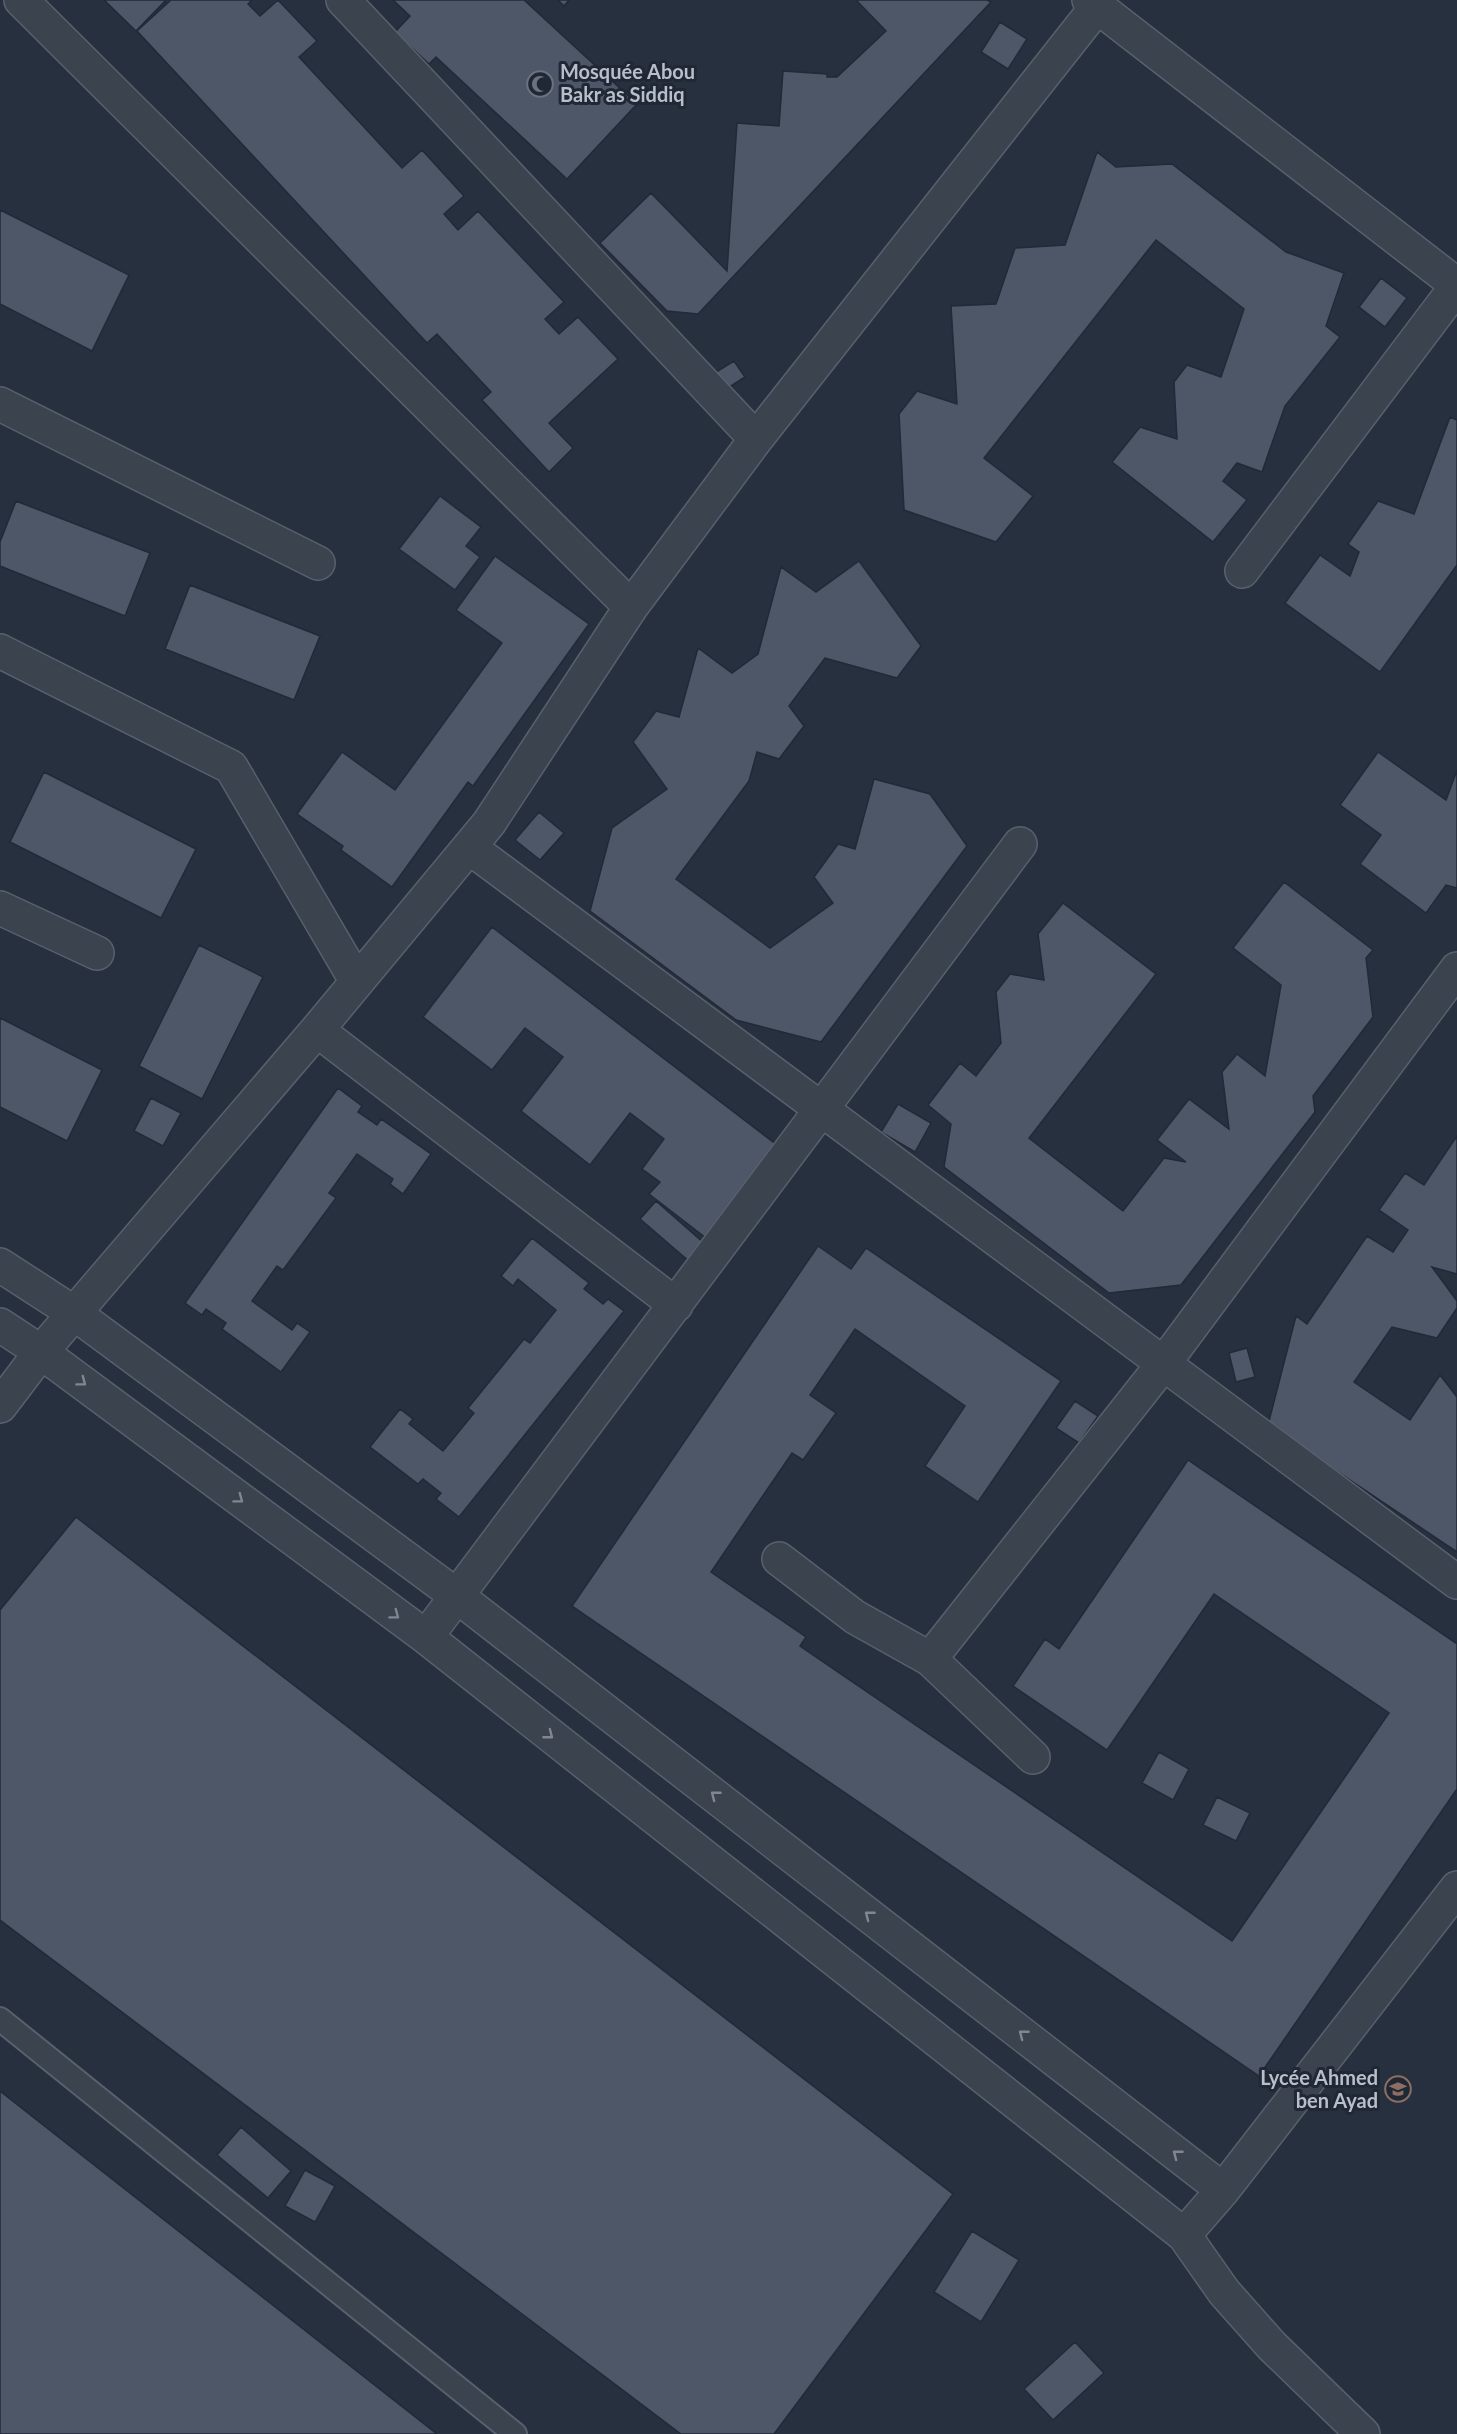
<svg xmlns="http://www.w3.org/2000/svg" width="1457" height="2434" viewBox="0 0 1457 2434" font-family="Lato,sans-serif">
  <rect width="100%" height="100%" fill="#27303f"/>
  <!-- building -->
  <path fill="#4d5768" stroke="#222937" stroke-width="1.5" d="M104 0H166L136 31Z
    M171 0H252L248 4 260 16 278 0 317 41 299 57 402 168 422 150 464 196 444 214 458 230 478 211 564 302 545 319 559 334 578 317 618 359 549 423 573 448 549 472 482 400 491 392 437 334 427 343 137 31Z
    M393 0H524L637 104 567 179 436 57 429 64 395 32 410 16Z
    M558 0H569L564 6Z
    M856 0H987L991 2 698 314 667 311 600 243 651 193 727 271 737 123 779 126 783 71 827 74V77H837L886 31Z
    M1000 22 1027 39 1008 69 981 52Z
    M1097 152 1116 167 1172 164 1286 252 1344 273 1326 326 1340 337 1285 406 1262 472 1237 463 1223 481 1247 500 1213 542 1112 462 1140 427 1177 439 1174 382 1187 365 1221 377 1244 309 1156 240 984 458 1033 496 996 542 904 510 899 414 917 391 957 404 951 306 996 304 1015 248 1065 245Z
    M0 210 129 275 92 351 0 304Z
    M1381 278 1407 298 1385 327 1359 307Z
    M734 361 745 377 728 388 716 372Z
    M1450 417 1457 420V565L1380 672 1285 603 1320 555 1350 576 1359 552 1348 544 1378 501 1414 514Z
    M440 496 481 527 466 546 480 557 455 590 399 549Z
    M16 501 150 553 125 616 0 566V542Z
    M495 556 589 624 473 786 468 782 392 887 341 850 343 846 297 814 342 752 395 790 502 643 456 610Z
    M859 561 921 646 897 678 825 658 789 706 804 726 779 759 757 752 749 781 676 879 770 948 833 903 814 877 838 844 855 849 874 779 930 794 967 846 821 1042 736 1020 590 911 612 828 667 789 633 742 656 711 679 717 698 648 732 673 758 654 781 567 816 592Z
    M190 585 320 636 294 700 165 649Z
    M1378 752 1446 800 1457 770V888L1446 885 1426 913 1360 864 1381 835 1340 805Z
    M44 772 196 849 161 918 10 842Z
    M539 812 564 833 540 860 515 840Z
    M1284 882 1373 950 1366 958 1373 1017 1313 1096 1315 1112 1181 1285 1109 1293 944 1167 951 1124 928 1105 960 1063 976 1076 1001 1043 996 992 1010 974 1044 980 1038 934 1063 903 1156 974 1029 1138 1123 1211 1164 1158 1186 1162 1157 1140 1189 1099 1229 1129 1222 1072 1237 1054 1265 1076 1281 985 1233 948Z
    M492 927 777 1145 706 1238 649 1194 660 1182 642 1169 664 1139 630 1113 590 1165 521 1111 563 1057 525 1028 492 1070 423 1017Z
    M199 945 263 977 202 1099 139 1066Z
    M0 1018 102 1070 67 1141 0 1107Z
    M338 1088 362 1106 358 1112 377 1125 381 1119 431 1154 403 1194 390 1184 393 1179 357 1154 329 1193 336 1198 283 1270 277 1266 252 1301 292 1330 297 1323 310 1332 281 1372 222 1329 226 1323 206 1309 202 1315 185 1303Z
    M151 1098 181 1113 163 1146 134 1131Z
    M898 1104 931 1123 915 1152 881 1132Z
    M1457 1136V1274L1432 1267 1457 1301V1308L1437 1338 1392 1327 1354 1382 1410 1420 1440 1375 1457 1397V1552L1268 1425 1296 1316 1307 1324 1367 1236 1393 1252 1408 1230 1379 1210 1405 1173 1424 1185Z
    M656 1201 705 1244 690 1262 640 1219Z
    M532 1238 589 1283 584 1289 603 1304 608 1299 624 1311 459 1517 436 1499 441 1493 423 1479 418 1484 370 1447 400 1409 413 1419 409 1424 443 1451 474 1413 468 1408 524 1339 530 1343 556 1310 518 1279 513 1286 501 1276Z
    M818 1246 851 1269 866 1248 1061 1381 978 1502 925 1466 965 1406 855 1329 810 1395 836 1413 803 1460 792 1453 711 1572 806 1637 800 1646 1232 1941 1389 1713 1214 1594 1107 1750 1013 1686 1045 1639 1059 1649 1188 1460 1457 1644V1789L1259 2076 572 1606Z
    M1247 1348 1255 1377 1236 1382 1229 1353Z
    M1075 1401 1098 1416 1079 1443 1056 1428Z
    M76 1517 953 2194 774 2434H681L0 1920V1610Z
    M1159 1752 1189 1769 1173 1800 1142 1783Z
    M1217 1797 1250 1813 1236 1841 1203 1825Z
    M0 2091 437 2434H0Z
    M241 2127 291 2171 268 2198 217 2155Z
    M305 2170 335 2186 315 2222 285 2206Z
    M972 2231 1019 2260 981 2322 934 2292Z
    M1075 2342 1104 2373 1053 2420 1024 2389Z"/>
  <g fill="none" stroke-linecap="round" stroke-linejoin="round">
    <!-- lane casing -->
    <g stroke="#59606d" stroke-width="26">
      <path id="lane" d="M0 2019 515 2434"/>
    </g>
    <!-- street casing -->
    <g stroke="#59606d" stroke-width="36">
      <path id="street" d="M21 0 631 607
        M343 0 756 439
        M1089 0 1457 285
        M0 404 318 563
        M1242 571 1457 286
        M0 651 231 767 357 982
        M469 847 1457 1582
        M0 908 97 953
        M317 1030 676 1305
        M0 1265 74 1313 457 1596 1223 2190
        M0 1325 41 1352 426 1637 1184 2235 1224 2292 1272 2346 1363 2434
        M0 1406 41 1352 317 1030 489 823 631 607 756 439 1096 8
        M779 1559 855 1617 930 1659 1033 1757
        M426 1637 1020 844
        M930 1659 1164 1363 1457 969
        M1184 2235 1223 2190 1457 1888"/>
    </g>
    <!-- lane -->
    <use href="#lane" stroke="#3b434f" stroke-width="22"/>
    <!-- street -->
    <use href="#street" stroke="#3b434f" stroke-width="33"/>
  </g>
  <!-- one-way arrows -->
  <defs><path id="oneway-chevron" d="M-2-3.5L2.5 0L-2 3.5" fill="none" stroke-width="1.6" stroke-linecap="round" stroke-linejoin="round" transform="scale(1.5)"/></defs>
  <g stroke="#808793">
    <use href="#oneway-chevron" transform="translate(82 1382) rotate(37)"/>
    <use href="#oneway-chevron" transform="translate(239 1499) rotate(37)"/>
    <use href="#oneway-chevron" transform="translate(395 1615) rotate(37)"/>
    <use href="#oneway-chevron" transform="translate(549 1735) rotate(38)"/>
    <use href="#oneway-chevron" transform="translate(715 1795) rotate(-142)"/>
    <use href="#oneway-chevron" transform="translate(869 1915) rotate(-142)"/>
    <use href="#oneway-chevron" transform="translate(1023 2034) rotate(-142)"/>
    <use href="#oneway-chevron" transform="translate(1177 2154) rotate(-142)"/>
  </g>
  <!-- icons -->
  <defs>
    <g id="mosque-ring" transform="scale(1.35)"><circle r="9.5" fill="#202735" stroke="#6b7280" stroke-width="1.5"/><path d="M3.5-4.9A6 6 0 1 0 3.5 4.9A5 5 0 1 1 3.5-4.9Z" fill="#6b7280"/></g>
    <g id="school-ring" transform="scale(1.35)"><circle r="9.5" fill="#202735" stroke="#8d6e63" stroke-width="1.5"/><path d="M0-5L7-2L0 1L-7-2ZM-4 1L0 2.5L4 1V4Q0 6-4 4Z" fill="#8d6e63"/></g>
  </defs>
  <g fill-rule="evenodd">
    <use href="#mosque-ring" x="540" y="84"/>
    <use href="#school-ring" x="1398" y="2089"/>
  </g>
  <g text-anchor="middle" stroke-width="6" stroke-linejoin="round" paint-order="stroke">
    <!-- poi labels -->
    <g font-size="20" font-weight="bold" fill="#b8beca" stroke="#202735" text-anchor="start">
      <text x="560" y="79">Mosquée Abou<tspan x="560" dy="23">Bakr as Siddiq</tspan></text>
      <text x="1378" y="2085" text-anchor="end">Lycée Ahmed<tspan x="1378" dy="23">ben Ayad</tspan></text>
    </g>
  </g>
</svg>
